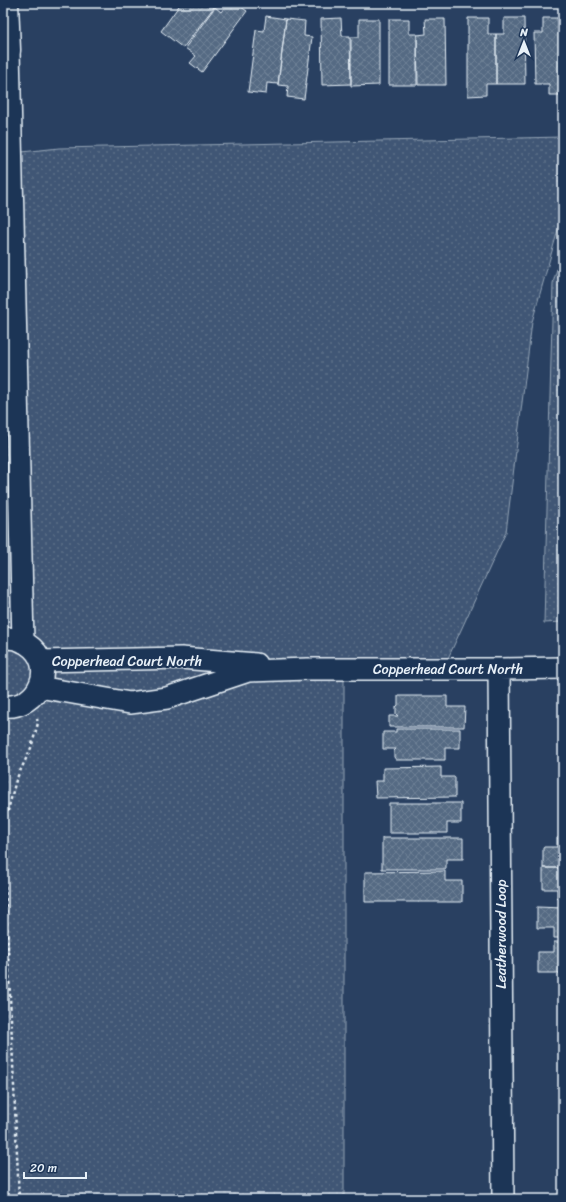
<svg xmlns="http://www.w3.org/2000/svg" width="566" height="1202" viewBox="0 0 566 1202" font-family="Sriracha,sans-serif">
  <defs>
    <pattern id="grass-dots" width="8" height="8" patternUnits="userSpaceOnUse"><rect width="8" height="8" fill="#415774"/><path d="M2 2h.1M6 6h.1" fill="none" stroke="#5c7089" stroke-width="1.8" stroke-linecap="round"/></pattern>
    <pattern id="building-cross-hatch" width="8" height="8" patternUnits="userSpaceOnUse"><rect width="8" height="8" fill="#556a83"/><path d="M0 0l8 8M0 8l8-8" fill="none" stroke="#6d8095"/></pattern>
  </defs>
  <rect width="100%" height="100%" fill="#294061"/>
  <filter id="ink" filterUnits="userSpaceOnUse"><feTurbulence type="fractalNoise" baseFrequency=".025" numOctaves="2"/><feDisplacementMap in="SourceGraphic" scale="8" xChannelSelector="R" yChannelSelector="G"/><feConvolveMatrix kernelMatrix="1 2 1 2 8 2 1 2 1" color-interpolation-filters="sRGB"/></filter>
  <g filter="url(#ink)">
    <!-- grass -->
    <path fill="url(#grass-dots)" stroke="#94a4b6" d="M563 137V212L532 322 506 532 443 669H344V1199H3V154L59 148Z
      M563 247V622L544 623 553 283Z"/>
    <!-- building -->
    <path fill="url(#building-cross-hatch)" stroke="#e8f1f8" d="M181 3H208L214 7 183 48 161 31Z
      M228 3H235L247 11 202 72 190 63 196 56 185 48 215 7 221 12Z
      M266 16 286 19 278 84 267 83 266 94 248 92 256 30 264 31Z
      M341 18 342 36H350L351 84 322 85 321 19Z
      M468 18H488V34H496V84H486V95L468 96Z
      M504 18H524L525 84H496V34H504Z
      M543 18H563V95H549V84H535L534 33H543Z
      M286 19 305 21 304 36 312 37 304 99 287 97 288 86 278 85Z
      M359 19H379V85L351 86V37H359Z
      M389 19H409V34H417V85H389Z
      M425 19H445L446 85H418L417 35 426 34Z
      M398 696H447V707H465L464 727H389V716H398L396 714V707L398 705Z
      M396 729H460V748H445V760H396L394 757V751L396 749H383V732H396Z
      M441 767V777H455V797L376 798 375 781H383V768Z
      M389 803H461V823H447V833H389Z
      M382 838H463V859H446V869H382Z
      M557 838H563V868H543V847H557Z
      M543 868H563V898H557V889H543Z
      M445 871V881H462V902H365V872Z
      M537 907 563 908V938H554V928H537Z
      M554 942H563V973H538V952H554Z"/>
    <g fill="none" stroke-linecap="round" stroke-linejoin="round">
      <!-- minor casing -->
      <g stroke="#e8f1f8" stroke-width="24">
        <path id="minor" d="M9 50 23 642
          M3 639C11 637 19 639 27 644 58 664 39 710 3 706
          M41 661 181 658 256 664
          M499 669 503 1199
          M39 687 130 703 167 698 248 671 308 669H499L563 668"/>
      </g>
      <!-- tertiary casing -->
      <g stroke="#e8f1f8" stroke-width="25">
        <path id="tertiary" d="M3 50H9L7 3"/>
      </g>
      <!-- path -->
      <path stroke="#e8f1f8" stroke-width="2.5" stroke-dasharray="3 3" stroke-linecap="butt" d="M3 829 16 780 31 748 38 723 37 719
        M3 838 19 1199"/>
      <!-- minor -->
      <use href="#minor" stroke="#1d3557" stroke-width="21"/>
      <!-- tertiary -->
      <use href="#tertiary" stroke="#1d3557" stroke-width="22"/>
    </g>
  </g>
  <g text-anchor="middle" stroke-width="4" stroke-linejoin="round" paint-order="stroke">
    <!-- street labels -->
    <g font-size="14" fill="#e8f1f8" stroke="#1d3557">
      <text x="127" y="666">Copperhead Court North</text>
      <text x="448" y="674">Copperhead Court North</text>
      <text transform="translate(501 934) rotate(-90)" y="5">Leatherwood Loop</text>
    </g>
  </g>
  <!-- margin -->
  <rect width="566" height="1202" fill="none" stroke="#1d3557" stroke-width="16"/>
  <rect x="8" y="8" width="550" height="1186" fill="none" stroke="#e8f1f8" stroke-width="1.5" filter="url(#ink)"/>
  <!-- north arrow -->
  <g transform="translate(524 42)" stroke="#1d3557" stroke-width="3" paint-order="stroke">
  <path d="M0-3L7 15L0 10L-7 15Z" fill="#e8f1f8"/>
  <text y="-6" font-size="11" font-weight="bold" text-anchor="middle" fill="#e8f1f8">N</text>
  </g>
  <!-- scale -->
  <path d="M24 1172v6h62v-6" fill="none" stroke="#e8f1f8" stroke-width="2"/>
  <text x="30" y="1172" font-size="12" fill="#e8f1f8" stroke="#1d3557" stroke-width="3" paint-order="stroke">20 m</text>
</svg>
